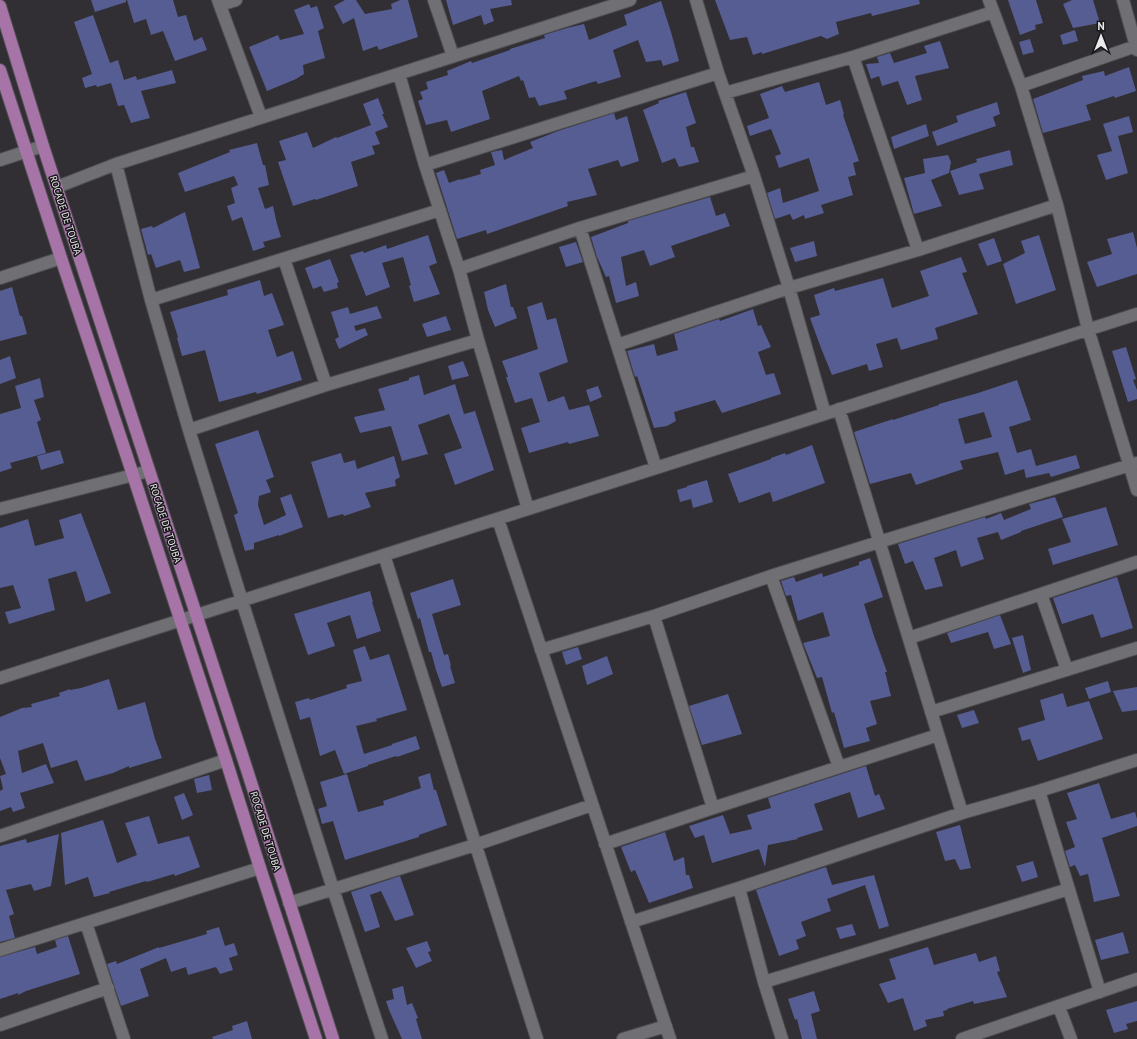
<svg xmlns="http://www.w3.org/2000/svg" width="1137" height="1039" viewBox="0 0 1137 1039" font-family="'PT Sans',sans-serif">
  <rect width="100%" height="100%" fill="#312f33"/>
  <!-- building -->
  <path fill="#555d92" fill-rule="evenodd" d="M91 0H126V2L95 12Z
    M127 0H173L178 17 186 15 194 41 202 37 207 50 175 61 163 31 151 35 146 19 134 23Z
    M345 0H356L365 14 392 9 391 4 400 0H408L418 37 379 50 377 46 363 51 354 18 343 24 334 6Z
    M446 0H511L512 5 490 9 494 21 484 25 481 15 453 25Z
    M715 0H919L920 4 872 16 871 13 836 22 839 34 827 39 821 36 762 54V52L753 55 747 37 730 40Z
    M1008 0H1036L1043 23 1035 25 1036 29 1020 35Z
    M1072 0H1093L1100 23 1073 28 1063 4Z
    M661 1 671 32 679 61 663 66 661 60 646 62 638 40 613 50 621 77 598 84 596 81 564 91 567 99 539 106 535 97 529 98 523 80 521 81 519 76 482 91 490 119 451 132 447 120 426 125 418 101 423 99 420 92 428 89 426 82 448 75 447 71 471 61 472 63 510 50V49L545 38 544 35 567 28 584 24 589 40 627 25 624 15Z
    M309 4 311 8 317 6 324 28 318 31 325 58 303 65 304 74 296 79 267 91 249 47 278 35 280 40 304 34 294 10Z
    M93 15 110 63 118 60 124 80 136 76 137 80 172 70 176 83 141 91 150 118 131 123 124 105 118 106 111 83 97 87 96 85 85 88 82 78 92 74 74 22Z
    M1075 30 1078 41 1063 45 1060 35Z
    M1030 39 1034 52 1023 55 1019 42Z
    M940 41 949 68 915 76 922 100 907 105 898 81 882 86 879 76 871 79 866 64 879 63 877 57 890 53 894 63 927 53 924 46Z
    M1129 67 1136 91 1115 98 1114 96 1086 105 1091 120 1043 133 1033 99 1083 80 1082 76 1104 71 1105 76Z
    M819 82 826 105 840 100 844 114 843 115 859 161 853 163 856 175 848 177 853 195 821 205 824 213 805 219 804 215 793 220 790 214 775 219 767 193 780 188 783 203 819 191 809 158 779 168 775 156 781 154 771 129 750 136 747 126 769 118 760 94 782 86 785 92Z
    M686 92 696 123 686 127 691 147H694L699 162 679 167 675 158 662 163 643 110 659 103 658 101Z
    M378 98 384 114H382L388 127 375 132 380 144 372 146 375 154 351 162 358 186 316 200 315 199 293 206 278 162 286 160 279 141 307 132 313 148 336 137 337 138 371 125 363 104Z
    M997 102 1000 114 993 117 996 126 937 146 932 132 958 122 956 116Z
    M614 113 616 120 627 116 639 161 621 167 618 160 588 169 597 195 567 202 568 206 487 234 486 230 457 239 436 173 444 170 449 183 460 179V180L481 174 480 170 495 165 491 152 502 150 504 160 533 148 530 142 558 131Z
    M1129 116 1133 132 1118 136 1128 173 1106 180 1097 155 1112 151 1103 124Z
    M926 124 929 136 894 149 891 137Z
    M257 143 263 165H265L269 185 258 188 265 209 273 206 277 224 281 237 263 242 265 247 253 251 242 217 232 221 227 206 235 203 231 188 238 185 234 176 185 192 178 173 230 152 229 150Z
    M1010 150 1013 165 979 174 984 189 959 195 950 171 977 162 976 159Z
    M948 155 951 162 949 173 931 180 942 206 914 214 904 178 925 173 923 159Z
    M710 197 716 216 725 213 730 226 671 246 675 257 650 266 644 250 621 257 626 286 636 282 639 296 616 303 609 276 606 277 597 257 591 237 628 223V221Z
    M185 212 200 268 184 272 180 260 156 268 151 254 148 255 141 229 152 226 153 228Z
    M1133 232 1137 248V274L1097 287 1087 262 1112 254 1107 239Z
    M428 235 437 263 429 266 440 294 414 302 409 286 411 285 403 257 382 263 390 287 366 296 350 255 363 251 364 253 386 245 387 249Z
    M1039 235 1056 290 1016 304 1003 264 1025 253 1021 241Z
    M994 238 1002 261 987 266 978 244Z
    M814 241 817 256 795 262 790 248Z
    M576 242 583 262 566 267 559 247Z
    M961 257 967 272 962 273 978 314 935 328 938 339 901 350 897 338 876 344 883 367 869 371 867 364 832 375 821 348 810 318 820 315 814 295 834 288 835 291 883 278 892 308 929 296 920 271Z
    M330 259 339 282 337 283 338 288 324 292 321 286 313 289 305 268Z
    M260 280 264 296 272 293 284 325 268 330 277 357 293 351 302 380 257 394 256 392 219 402 205 350 182 356 177 338 178 337 170 312 228 295 227 290Z
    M506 284 511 307H513L517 318 495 327 488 310 484 292Z
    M12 287 20 316H22L27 334 0 341V291Z
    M542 302 547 320 556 318 568 362 539 373 548 402 564 396 569 410 589 405 599 436 569 444 568 442 529 453 521 428 540 422 532 398 515 403 506 377H508L502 361 538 349 527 307Z
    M377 306 382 318 354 326 356 331 365 328 368 335 339 349 335 339 339 337 331 312 348 307 350 314Z
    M753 309 758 326 761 325 771 347 758 352 766 375 774 373 781 394 722 413 715 400 674 412 676 421 667 426 654 428 637 376 635 377 627 351 654 344 657 356 678 350 674 334 719 319 720 321Z
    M446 316 451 330 427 337 422 324Z
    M1126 347 1136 379 1133 380 1137 390V399L1128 402 1112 351Z
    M10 356 16 378 0 384V360Z
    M463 361 469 376 452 380 448 366Z
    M419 375 424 395 455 384 464 414 475 411 494 470 455 485 444 454 462 448 449 414 418 425 428 454 402 461 391 426 360 433 354 417 385 410 378 389 409 380V378Z
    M40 378 44 397 34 400 41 420 37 422 46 453 10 463 12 468 0 472V414L21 408 15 386Z
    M1017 380 1031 420 1009 427 1017 453 1031 449 1036 466 1076 455 1080 468 1051 477 1049 473 1026 478 1024 469 1005 475 998 452 960 461 963 469 916 485 911 473 870 484 854 432 893 419V420L939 405V404L978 393ZM984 412 992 437 965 444 958 419Z
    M598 386 602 397 590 402 586 390Z
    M258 430 274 477 266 480 271 492 259 496 258 505 264 525 286 515 280 498 291 494 303 527 279 536V535L254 543V549L245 551 234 515 238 513 215 444Z
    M812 445 825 483 773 502 770 492 739 503 728 474 771 459V458L785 453 786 455Z
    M60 450 64 463 41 470 37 456Z
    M341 453 344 463 355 460 357 469 394 456 400 477 395 480 396 486 365 493 371 507 344 516 343 514 328 518 311 462Z
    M707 480 713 502 693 508 691 499 680 502 677 490 687 487V486Z
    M1055 497 1063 517 1021 531V532L1001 540 998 532 977 538 984 559 961 567 956 550 934 558 943 586 925 590 913 561 905 564 898 544 985 517 986 519 1001 513 1004 520 1031 509 1029 504Z
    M1106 507 1118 545 1053 565 1048 549 1071 542 1062 519Z
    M81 513 111 593 86 602 76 571 48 579 55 610 9 624 5 612 21 608 13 585 0 588V528L28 519 35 546 64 538 59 520Z
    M870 558 883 597 864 604 874 636 887 672H885L891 696 870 701 877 724 866 728 870 741 844 748 834 712 832 713 822 677 817 678 803 643 830 636 823 612 798 621 791 595 786 596 781 581 794 577 796 582 822 573 823 577 859 565V562Z
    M1117 577 1133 628 1101 638 1093 614 1062 624 1053 598Z
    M453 579 461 605 432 614 444 655 448 654 451 666H450L455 683 442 687 436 670 431 652H429L420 618 418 619 410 593Z
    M370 591 373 602H372L381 631 357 639 350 615 327 623 335 646 308 655 294 614Z
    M1000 615 1011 644 994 649 988 632 951 643 947 633Z
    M1023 635 1031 670 1023 673 1012 638Z
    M365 646 370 660 389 654 407 710 376 719 377 721 356 726 364 754 392 745V744L416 736 420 749 397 757 396 756 368 765V766L344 774 335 750 320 756 310 717 300 720 295 702 309 698 310 700 347 688 346 685 362 681 353 650Z
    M578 647 582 659 566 665 562 652Z
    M607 656 613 674 587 685 582 666Z
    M109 679 118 710 145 702 155 739 162 758 129 768V766L113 773 85 781 77 760 51 768 43 743 18 751 22 773 46 764 54 783 20 793 25 808 13 812 11 807 0 811V791L3 789 0 776 6 774 0 758V717L22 708 32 707 31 704 60 696 59 693 70 689V690L81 688Z
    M1108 681 1111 692 1089 699 1085 688Z
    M1137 687V710L1122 712 1113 691Z
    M1063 693 1067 707 1089 701 1103 739 1038 761 1030 739 1022 741 1018 728 1045 720 1040 700Z
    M728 694 742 734 702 745 689 706Z
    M974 710 979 723 962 728 957 715Z
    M866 766 875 796 879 794 885 809 858 818 850 792 814 804 823 830 797 838 798 839 768 845 765 867 759 849 712 863 704 835 695 838 689 826 723 815 730 834 752 829 747 815 771 808 768 798Z
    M430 773 434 790H436L447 825 419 835V837L345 860 333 821 322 824 318 809 327 806 320 782 347 774 358 812 384 805 383 801 421 788 418 777Z
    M209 775 212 790 197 793 194 779Z
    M1099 783 1111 819 1135 812 1137 819V826L1102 838 1120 896 1094 902 1088 874 1080 876 1075 865 1070 867 1065 851 1075 847 1066 822 1077 819 1067 793Z
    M184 793 193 815 182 820 174 797Z
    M149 816 158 844 189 836 200 867 175 876 174 874 147 882 146 881 109 892 110 893 94 897 88 877 65 885 61 833 103 820 117 863 137 855 125 823Z
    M960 825 971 868 960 870 955 859 945 861 936 832Z
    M665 832 674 861 684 857 686 875H689L693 888 649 903 635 870 631 872 621 847Z
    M59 834 51 886 34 891 31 884 6 890 14 914 9 916 15 938 0 942V846L26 839 27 843Z
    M1033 861 1038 877 1022 882 1016 866Z
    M826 867 832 885 874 875 889 926 879 929 865 885 827 899 831 911 801 922 806 936 796 940 799 949 779 956 756 890Z
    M400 876 414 915 395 921 381 891 370 895 380 927 365 932 351 892Z
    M852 924 856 935 840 939 836 928Z
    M219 927 225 946 234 943 238 955 229 958 233 970 220 974 216 967 188 975 186 967 171 972 166 958 140 969 149 996 121 1006 107 964 116 961 117 964 159 947V948L207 934 206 931Z
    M1123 932 1129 953 1101 960 1095 940Z
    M68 936 80 974 26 991 18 995V993L0 999V957L35 947 37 954 57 947 55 940Z
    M427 941 431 951 428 952 432 961 416 968 406 948Z
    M928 947 934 965 976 953 979 962 996 956 1000 971 997 972 1007 997 974 1004 973 1001 947 1009V1010L943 1011 944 1016 925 1020 927 1026 914 1031 903 998 888 1003 879 984 896 979 889 959Z
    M403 986 407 1005 412 1003 418 1018 416 1019 422 1039H402L389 1010 386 1001 394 999 392 989Z
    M814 991 820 1011 811 1014 817 1039H802L797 1019 795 1020 788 999Z
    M1137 1001V1021L1126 1024 1128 1029 1114 1033 1106 1010Z
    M247 1021 252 1039H213L212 1037 233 1030 232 1026Z"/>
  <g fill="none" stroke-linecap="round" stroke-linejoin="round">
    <!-- minor casing -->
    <g stroke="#4f4e51" stroke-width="14">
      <path id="minor" d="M218 0 261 117
        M434 0 453 56
        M696 0 718 73 754 176 789 288 825 414
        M989 0 1021 86 1057 205 1088 329 1137 490
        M1123 0 1137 50
        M220 5 236 0
        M853 57 918 250
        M399 74 425 165 459 269 478 340 528 509
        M1021 86 1136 46
        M725 93 853 57 993 12
        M0 160 43 146
        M116 164 151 300 189 430 242 601 333 889 382 1039
        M425 165 718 73
        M57 187 116 164 630 0
        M580 228 656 468
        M284 259 326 385
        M459 269 580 228 754 176
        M0 278 61 258
        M151 300 440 210
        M617 345 789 288 918 250 1057 205
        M839 409 962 813
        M189 430 326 385 478 340
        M0 509 149 471
        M498 519 670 1039
        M384 555 537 1039
        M771 576 839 767
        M1041 594 1067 670
        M654 616 713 808
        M909 638 1137 562
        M541 650 654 616 771 576 879 542 1137 463
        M0 678 1137 314
        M931 712 1137 648
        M1039 791 1100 992
        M0 836 226 760
        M605 844 713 808 938 735
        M739 888 764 982 782 1039
        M289 903 475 845 592 805
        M631 922 739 888 962 813 1039 791 1137 760
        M86 923 124 1039
        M0 950 260 868
        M764 982 1069 889
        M1059 1007 1071 1039
        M0 1025 108 988
        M623 1039 666 1026
        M962 1039 1137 979"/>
    </g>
    <!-- major casing -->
    <g stroke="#4f4e51" stroke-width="14">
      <path id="major" d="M0 6 43 146 247 770 333 1039
        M0 70 61 258 133 475 226 760 260 868 316 1039"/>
    </g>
    <!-- minor -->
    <use href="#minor" stroke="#706f73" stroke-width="12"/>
    <!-- major -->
    <use href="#major" stroke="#a774a8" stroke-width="12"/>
  </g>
  <g text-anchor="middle" stroke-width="3" stroke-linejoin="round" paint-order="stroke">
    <!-- street labels -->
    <g font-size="10" fill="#eae9ec" stroke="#18181a">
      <text transform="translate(66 215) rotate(72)" y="4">ROCADE DE TOUBA</text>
      <text transform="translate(166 523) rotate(72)" y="4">ROCADE DE TOUBA</text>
      <text transform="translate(266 831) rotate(73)" y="4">ROCADE DE TOUBA</text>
    </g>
  </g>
  <!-- north arrow -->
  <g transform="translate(1101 36)" stroke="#18181a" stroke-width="3" paint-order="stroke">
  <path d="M0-3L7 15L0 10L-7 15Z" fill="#eae9ec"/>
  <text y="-6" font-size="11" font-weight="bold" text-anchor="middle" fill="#eae9ec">N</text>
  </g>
</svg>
